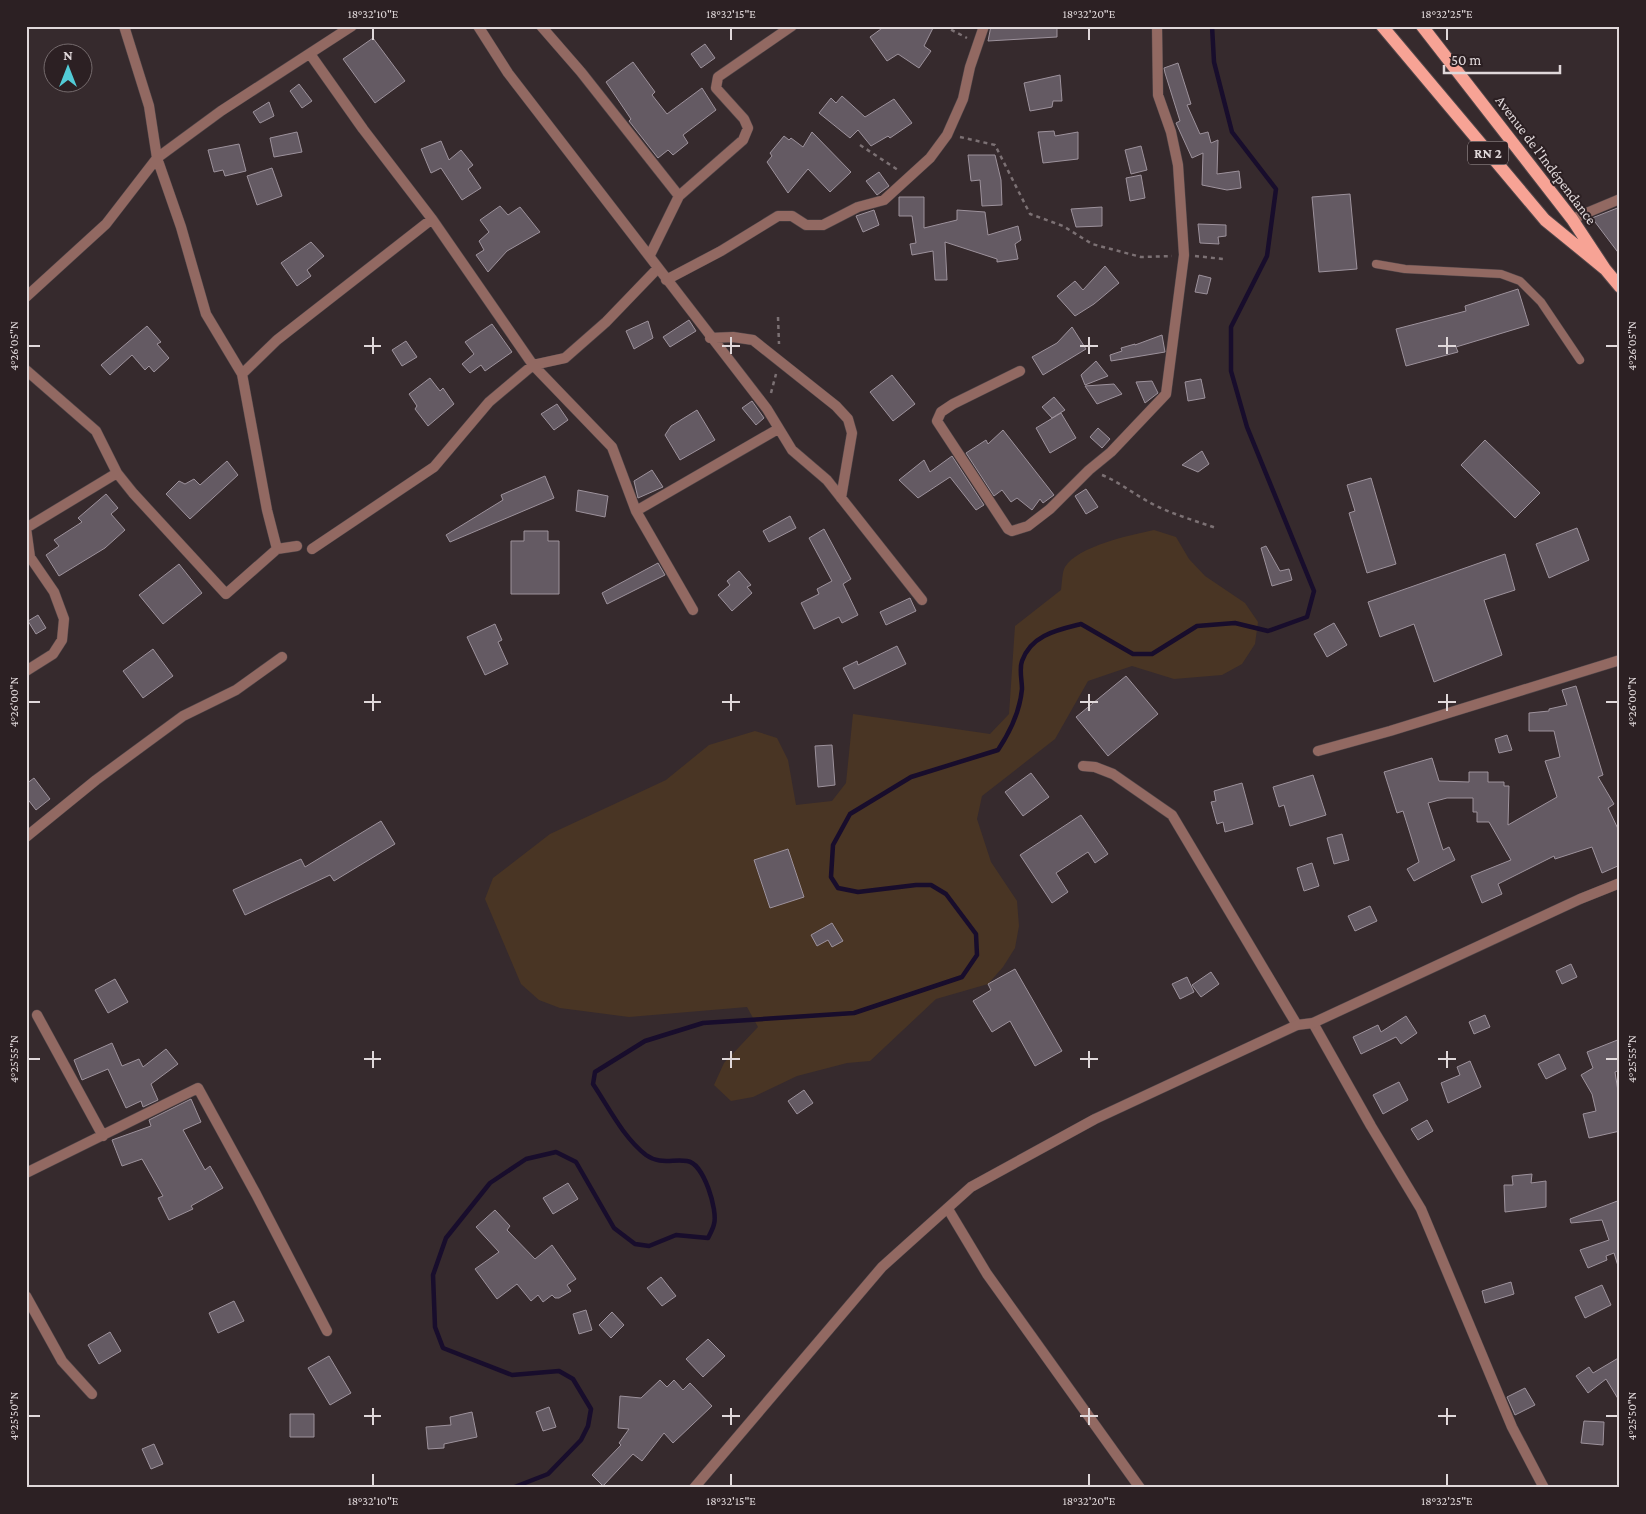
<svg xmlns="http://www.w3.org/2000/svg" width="1646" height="1514" viewBox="0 0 1646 1514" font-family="'Crimson Pro',serif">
  <rect width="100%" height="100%" fill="#362a2d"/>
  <!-- green -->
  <path fill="#493524" d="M1154 530 1176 537 1189 559 1205 576 1245 603 1258 622 1255 644 1242 664 1222 675 1174 679 1132 666 1088 681 1055 739 982 796 977 819 991 862 1017 901 1019 926 1015 948 1003 967 988 984 936 999 870 1061 847 1063 797 1076 753 1097 731 1101 714 1085 724 1063 758 1027 747 1007 629 1017 560 1008 539 1000 521 984 485 899 493 878 550 834 666 780 709 745 755 731 777 738 788 760 796 805 832 801 846 783 853 714 990 734 1009 714 1015 626 1061 590C1062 584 1062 572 1065 567 1078 546 1131 535 1154 530Z"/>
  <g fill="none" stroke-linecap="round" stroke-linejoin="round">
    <!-- stream -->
    <path stroke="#180d2c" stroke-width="4.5" d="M512 1488 548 1474 581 1440 588 1426 591 1409 573 1379 559 1371 512 1375 443 1348 435 1327 433 1275 446 1238 490 1183 526 1159 556 1152 576 1162 614 1228 635 1244 649 1246 676 1235 708 1238C710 1234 713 1229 714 1224 718 1211 704 1163 687 1161 672 1159 660 1165 646 1155 623 1137 609 1108 593 1084L595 1072 645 1041 703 1023 854 1013 962 977 977 955 976 934 946 894 931 885H916L858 892 838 888 831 877 833 845 850 814 911 777 998 750C1010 732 1020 711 1022 689 1022 680 1019 669 1022 661 1031 635 1057 630 1081 624L1133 654H1152L1197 626 1235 623 1268 631 1307 617 1314 591 1247 427 1231 371V327L1267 256 1276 189 1232 132 1214 62 1212 26"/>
  </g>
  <!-- building -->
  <path fill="#645a63" stroke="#9d929c" d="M885 26H934L924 46 931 51 919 68 898 54 887 61 870 37Z
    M991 26H1057V37L988 41Z
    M373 38 405 81 375 103 343 59Z
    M705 44 715 58 701 68 691 54Z
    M633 62 655 92 652 95 667 114 702 88 716 110 683 135 688 143 673 155 668 150 658 158 629 121 631 119 606 82Z
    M1178 63 1191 104 1187 105 1200 134 1208 132 1211 143 1218 140 1217 174 1239 171 1241 188 1227 190 1202 185 1203 153 1192 158 1176 123 1180 121 1165 73 1164 68Z
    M1060 75 1062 101H1053L1052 107 1030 111 1024 83Z
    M299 84 312 101 302 108 290 91Z
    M842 96 865 117 894 99 912 123 890 138 888 136 871 146 858 130 850 138 819 113 831 98 836 103Z
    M269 102 274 116 260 123 253 112Z
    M1054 131 1055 136 1078 132V159L1043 163 1038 132Z
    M297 132 302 152 274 157 270 138Z
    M812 132 851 172 830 192 808 169 788 193 767 162 772 156 770 153 784 136 789 140 791 138 803 147Z
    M441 141 449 160 461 150 473 165 468 169 481 188 462 200 441 168 431 173 421 149Z
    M239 144 246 171 225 176 223 170 214 172 208 150Z
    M1141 146 1147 170 1131 174 1125 150Z
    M968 155H995L1001 180 1002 205 982 206 980 180 971 181Z
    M272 168 282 196 257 205 247 176Z
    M879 172 889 186 877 195 866 181Z
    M1141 175 1145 198 1130 201 1126 178Z
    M1350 194 1357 269 1319 272 1312 197Z
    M899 197H924V228L957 220V210L985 212 988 235 1018 226 1021 240 1015 244 1018 259 997 262V259L945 242 947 280H935L933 251 912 255 910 244 916 243 912 216H899Z
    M500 206 508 215 520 207 540 232 507 251 488 272 476 255 484 250 479 241 489 232 480 220Z
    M1102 207V226L1076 227 1071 209Z
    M1620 207V255L1592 218Z
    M874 210 879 225 863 232 856 216Z
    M1198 224 1226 225V236L1218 237 1219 244 1200 243Z
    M311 242 324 256 307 270 311 276 297 286 281 263Z
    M1105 266 1119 283 1094 304 1075 316 1057 296 1075 281 1083 290Z
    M1199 275 1211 278 1207 294 1195 292Z
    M1518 289 1529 325 1456 347 1458 352 1406 366 1396 329 1466 311 1465 306Z
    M689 320 696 331 670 347 663 337Z
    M648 321 653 338 634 349 626 331Z
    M492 324 512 352 485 371 481 365 470 373 462 364 474 354 465 342Z
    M147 326 161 342 157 344 169 358 154 372 149 366 145 370 132 355 110 375 101 365Z
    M1072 327 1086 349 1043 375 1032 357 1057 343Z
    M1162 335 1165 352 1111 361 1110 355 1122 351 1121 348 1135 344V345Z
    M406 341 417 357 402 366 392 350Z
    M1096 361 1108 376 1085 385 1081 375Z
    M892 375 915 404 893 421 870 392Z
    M430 378 440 391 443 388 454 404 428 426 415 409 417 406 409 394Z
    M1201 379 1205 398 1188 401 1185 382Z
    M1152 381 1158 393 1145 403 1136 382Z
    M1114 384 1122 394 1097 404 1085 386Z
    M1054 397 1065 410 1052 418 1042 407Z
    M752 401 764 418 756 425 742 408Z
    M557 404 568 420 554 430 541 414Z
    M697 410 715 440 680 460 665 435 671 426Z
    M1061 413 1076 438 1050 453 1036 428Z
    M1098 428 1110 439 1102 448 1090 437Z
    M1003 430 1054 495 1043 503 1040 499 1032 510 1017 498 1011 502 1002 490 994 496 966 453 986 440 988 444Z
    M1485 440 1540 493 1515 518 1461 465Z
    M1202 451 1209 464 1198 472 1182 465Z
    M952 456 984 505 976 510 950 477 918 498 899 480 924 460 930 472Z
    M227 461 238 475 190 519 166 494 179 481 185 484 194 479 200 485Z
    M652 470 663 487 638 498 634 481Z
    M545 476 554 498 450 542 446 535 503 500 501 495Z
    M1371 478 1396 564 1367 573 1349 513 1355 511 1347 485Z
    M1086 489 1098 507 1086 514 1075 496Z
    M578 490 608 496 605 517 576 511Z
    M106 494 118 508 111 514 125 530 105 548 59 576 46 555 59 546 54 540 82 522 78 518Z
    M790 516 796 528 769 542 763 531Z
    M1577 528 1589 560 1549 578 1536 544Z
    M824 529 851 579 843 584 858 615 842 623 839 617 814 629 801 603 819 594 817 589 832 581 809 538Z
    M524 531H548V541H559V594H511V541H524Z
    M1266 546 1280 571 1289 569 1292 580 1272 586 1261 548Z
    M1505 554 1515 590 1484 600 1502 655 1434 682 1414 624 1380 637 1368 602Z
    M658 563 665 575 607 604 602 593Z
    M179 564 202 593 163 624 139 595Z
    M739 571 751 585 747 587 752 593 732 611 718 595 730 585 727 581Z
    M910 598 916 611 886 625 880 612Z
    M38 615 46 628 36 634 28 621Z
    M1334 623 1347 645 1327 657 1314 634Z
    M495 624 502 640 498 642 508 664 485 675 467 637Z
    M897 646 906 664 854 689 843 668 857 661 858 665Z
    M153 649 173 676 143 698 123 671Z
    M1126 676 1158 714 1108 756 1076 717Z
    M1576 686 1603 775 1598 777 1614 804 1608 808 1620 833V865L1602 873 1592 847 1555 859 1554 856 1498 884 1502 894 1482 903 1471 876 1511 860 1489 822H1477V812H1473V798H1447L1428 803 1443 850 1449 847 1455 860 1414 881 1407 869 1419 862 1403 811 1397 813 1384 772 1432 758 1439 781 1469 782V772H1488V782H1504V786H1509L1508 825 1557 797 1545 761 1560 757 1554 731H1529V713L1549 711V709L1567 705 1562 690Z
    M1507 735 1512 750 1499 753 1495 739Z
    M832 745 835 785 818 787 815 746Z
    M1031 773 1049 797 1023 816 1005 792Z
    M1313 775 1326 815 1290 826 1284 805 1279 807 1273 787Z
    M34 778 50 799 36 810 26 797V784Z
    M1242 783 1253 824 1225 832 1223 822 1217 824 1211 802 1216 801 1214 791Z
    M1081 815 1108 854 1095 863 1088 852 1056 873 1068 892 1052 903 1020 855Z
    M381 821 395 844 334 881 330 875 245 915 233 890 301 859 305 867Z
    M1342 834 1349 860 1334 864 1327 838Z
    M788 849 804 897 770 908 754 860Z
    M1312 863 1319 886 1304 891 1297 868Z
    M1370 906 1377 921 1355 931 1348 916Z
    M832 923 843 941 832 947 828 940 817 946 811 935Z
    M1571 964 1577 977 1562 984 1556 971Z
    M1015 969 1062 1051 1035 1066 1010 1021 992 1032 973 1001 991 990 988 984Z
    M1211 972 1219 984 1201 997 1192 985Z
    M1187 977 1194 992 1180 999 1172 984Z
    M115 979 128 1002 108 1013 95 990Z
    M1485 1015 1490 1027 1474 1034 1469 1022Z
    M1406 1016 1417 1033 1401 1044 1396 1037 1361 1054 1353 1037 1378 1025 1381 1032Z
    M1620 1039V1070L1615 1072 1620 1104V1131L1589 1138 1583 1114 1596 1111 1592 1094 1581 1075 1593 1068 1587 1052Z
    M112 1043 122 1066 139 1059 143 1067 166 1049 178 1064 151 1084 158 1100 143 1107 141 1101 126 1108 108 1069 82 1080 74 1060Z
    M1559 1054 1566 1069 1546 1079 1538 1064Z
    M1470 1061 1481 1087 1448 1103 1441 1083 1460 1075 1457 1067Z
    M1399 1082 1408 1100 1383 1114 1373 1095Z
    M804 1090 813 1103 797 1114 788 1101Z
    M191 1099 201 1122 183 1130 205 1170 210 1166 223 1188 191 1206 193 1209 169 1220 158 1198 163 1196 142 1159 122 1166 112 1140 151 1126 149 1120Z
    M1427 1120 1433 1131 1418 1140 1411 1129Z
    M1532 1174 1531 1183 1546 1181V1207L1505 1212 1504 1185H1513L1512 1176Z
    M568 1183 578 1199 553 1214 543 1198Z
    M1620 1200V1265L1618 1266 1614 1253 1606 1256 1607 1260 1588 1268 1580 1250 1609 1240 1602 1220 1571 1223 1570 1219Z
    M495 1210 510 1226 507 1230 535 1259 552 1245 576 1279 567 1285 571 1291 559 1298H555L552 1295 543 1302 538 1295 531 1301 517 1284 497 1299 475 1269 499 1252 476 1227Z
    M661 1277 676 1296 662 1306 647 1288Z
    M1511 1282 1514 1294 1485 1303 1482 1291Z
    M1602 1285 1611 1305 1585 1318 1575 1297Z
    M234 1301 244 1321 218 1333 209 1313Z
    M586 1310 592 1330 579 1334 573 1314Z
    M612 1312 624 1325 611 1338 599 1325Z
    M110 1332 121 1351 99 1364 88 1345Z
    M708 1339 725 1356 703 1377 686 1359Z
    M329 1356 351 1393 330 1405 308 1368Z
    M1620 1357V1402L1606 1379 1588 1393 1576 1376 1589 1367 1593 1373Z
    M660 1380 667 1387 674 1380 683 1390 690 1383 712 1406 673 1443 664 1433 642 1461 633 1454 603 1486 592 1475 621 1445 619 1443 629 1429 618 1428 620 1396 641 1398Z
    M1525 1388 1535 1405 1515 1415 1507 1397Z
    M549 1407 556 1427 543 1431 536 1412Z
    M472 1412 477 1437 444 1444V1448L428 1449 426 1427 451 1425 450 1417Z
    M290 1414H314V1437H290Z
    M1584 1421 1604 1422 1603 1445 1581 1443Z
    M154 1444 163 1464 151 1469 142 1449Z"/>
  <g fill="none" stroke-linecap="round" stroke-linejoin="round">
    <!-- service casing -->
    <g stroke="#514649" stroke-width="9">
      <path id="service" d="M1376 264 1405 269 1501 274 1520 281 1541 302 1580 360"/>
    </g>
    <!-- minor casing -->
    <g stroke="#514649" stroke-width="11">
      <path id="minor" d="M124 26 149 106 157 158 181 227 206 314 242 374 267 510 277 549
        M478 26 508 73 767 409 792 450 827 480 922 600
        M541 26 581 72 679 196
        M310 54 363 129 432 219 533 365 612 447 636 511 693 610
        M1572 219 1620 199
        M650 255 679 196 743 140 748 128 744 119 716 88 718 77 792 26
        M666 280 721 251 778 216H792L806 225H823L858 207 884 200 930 158 947 135 963 99 970 67 984 26
        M26 297 106 224 157 158 221 111 352 26
        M710 338 733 337 753 340 836 406 848 419 852 433 841 498
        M26 370 96 431 117 473 133 493 226 594 277 549 297 546
        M1020 371 953 404 941 412 937 421 1008 529 1012 531 1028 526 1050 509 1089 470 1111 452 1166 394 1184 255 1178 165 1171 132 1158 95 1157 26
        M242 374 277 340 432 219
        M636 511 778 429
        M26 528 117 473
        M312 549 434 467 489 402 533 365 565 358 606 322 658 268
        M26 671 53 654 62 640 64 619 54 592 30 557 26 528
        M1318 751 1390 731 1620 660
        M1083 766 1095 767 1113 774 1172 815 1297 1025
        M26 837 96 780 183 716 236 690 282 657
        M37 1015 103 1136
        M1313 1023 1371 1126 1421 1209 1512 1427 1544 1488
        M26 1173 198 1088 256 1194 327 1331
        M948 1209 987 1274 1140 1488
        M26 1296 62 1361 92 1394"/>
    </g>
    <!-- tertiary casing -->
    <g stroke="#514649" stroke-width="11">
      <path id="tertiary" d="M694 1488 882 1267 971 1187 1095 1119 1297 1025 1313 1023 1580 899 1620 883"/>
    </g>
    <!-- primary casing -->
    <g stroke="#514649" stroke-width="14">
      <path id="primary" d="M1382 26 1545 220 1605 269
        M1422 26 1572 219 1605 269 1620 287"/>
    </g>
    <!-- path -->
    <path stroke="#7c7174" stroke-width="2.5" stroke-dasharray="4 4" stroke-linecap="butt" d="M944 26 967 38
      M960 137 995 145 1030 214 1063 226 1092 244 1141 257 1172 256
      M860 145 898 170
      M1195 256 1223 259
      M778 317 779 344
      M771 393 776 374
      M1102 475C1119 482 1131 492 1147 501 1168 513 1193 520 1216 528"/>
    <!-- service -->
    <use href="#service" stroke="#926962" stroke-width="8"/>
    <!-- minor -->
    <use href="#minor" stroke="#926962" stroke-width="10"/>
    <!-- tertiary -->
    <use href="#tertiary" stroke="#926962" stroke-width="10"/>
    <!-- primary -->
    <use href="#primary" stroke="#f7a395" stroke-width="12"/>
  </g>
  <!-- ticks -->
  <path fill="none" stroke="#e0d8da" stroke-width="2" d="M373 28V40M731 28V40M1089 28V40M1447 28V40M373 337V354M731 337V354M1089 337V354M1447 337V354M28 346H40M364 346H381M722 346H740M1080 346H1098M1438 346H1456M1606 346H1618M373 694V711M731 694V711M1089 694V711M1447 694V711M28 702H40M364 702H381M722 702H740M1080 702H1098M1438 702H1456M1606 702H1618M373 1051V1068M731 1051V1068M1089 1051V1068M1447 1051V1068M28 1059H40M364 1059H381M722 1059H740M1080 1059H1098M1438 1059H1456M1606 1059H1618M373 1408V1425M731 1408V1425M1089 1408V1425M1447 1408V1425M28 1416H40M364 1416H381M722 1416H740M1080 1416H1098M1438 1416H1456M1606 1416H1618M373 1474V1486M731 1474V1486M1089 1474V1486M1447 1474V1486"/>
  <g text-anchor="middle" stroke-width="4" stroke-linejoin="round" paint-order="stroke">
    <!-- shield labels -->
    <rect fill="#2c2023" stroke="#aaa1a3" stroke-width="1" x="1468" y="141.5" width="40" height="23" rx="4"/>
    <g font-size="14" font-weight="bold" fill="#e0d8da">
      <text x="1488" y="158">RN 2</text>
    </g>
    <!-- street labels -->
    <g font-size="15" fill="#e0d8da" stroke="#2c2023">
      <text transform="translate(1546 160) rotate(53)" y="5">Avenue de l'Indépendance</text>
    </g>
  </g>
  <!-- border -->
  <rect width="1646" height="1514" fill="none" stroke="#2c2023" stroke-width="55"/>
  <!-- north arrow -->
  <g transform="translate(68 68)"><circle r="24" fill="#2c2023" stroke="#746a6c"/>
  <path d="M0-4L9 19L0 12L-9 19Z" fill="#52cbd6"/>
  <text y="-8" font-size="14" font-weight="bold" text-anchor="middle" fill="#e0d8da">N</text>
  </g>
  <!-- scale -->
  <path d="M1444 65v8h116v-8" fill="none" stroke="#e0d8da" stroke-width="2.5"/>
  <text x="1451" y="65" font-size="15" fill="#e0d8da" stroke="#2c2023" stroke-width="4" paint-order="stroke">50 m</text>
  <rect x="28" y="28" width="1590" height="1458" fill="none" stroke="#e0d8da" stroke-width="2"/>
  <g font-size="12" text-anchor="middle" fill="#e0d8da">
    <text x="373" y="18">18°32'10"E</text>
    <text x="731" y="18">18°32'15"E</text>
    <text x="1089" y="18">18°32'20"E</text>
    <text x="1447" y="18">18°32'25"E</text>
    <text transform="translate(14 346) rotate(-90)" y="4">4°26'05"N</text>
    <text transform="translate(1632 346) rotate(-90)" y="4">4°26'05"N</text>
    <text transform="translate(14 702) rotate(-90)" y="4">4°26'00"N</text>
    <text transform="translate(1632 702) rotate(-90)" y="4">4°26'00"N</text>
    <text transform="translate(14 1059) rotate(-90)" y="4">4°25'55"N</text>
    <text transform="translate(1632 1059) rotate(-90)" y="4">4°25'55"N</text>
    <text transform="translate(14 1416) rotate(-90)" y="4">4°25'50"N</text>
    <text transform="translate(1632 1416) rotate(-90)" y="4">4°25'50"N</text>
    <text x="373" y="1505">18°32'10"E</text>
    <text x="731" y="1505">18°32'15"E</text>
    <text x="1089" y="1505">18°32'20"E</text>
    <text x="1447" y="1505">18°32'25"E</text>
  </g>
</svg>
